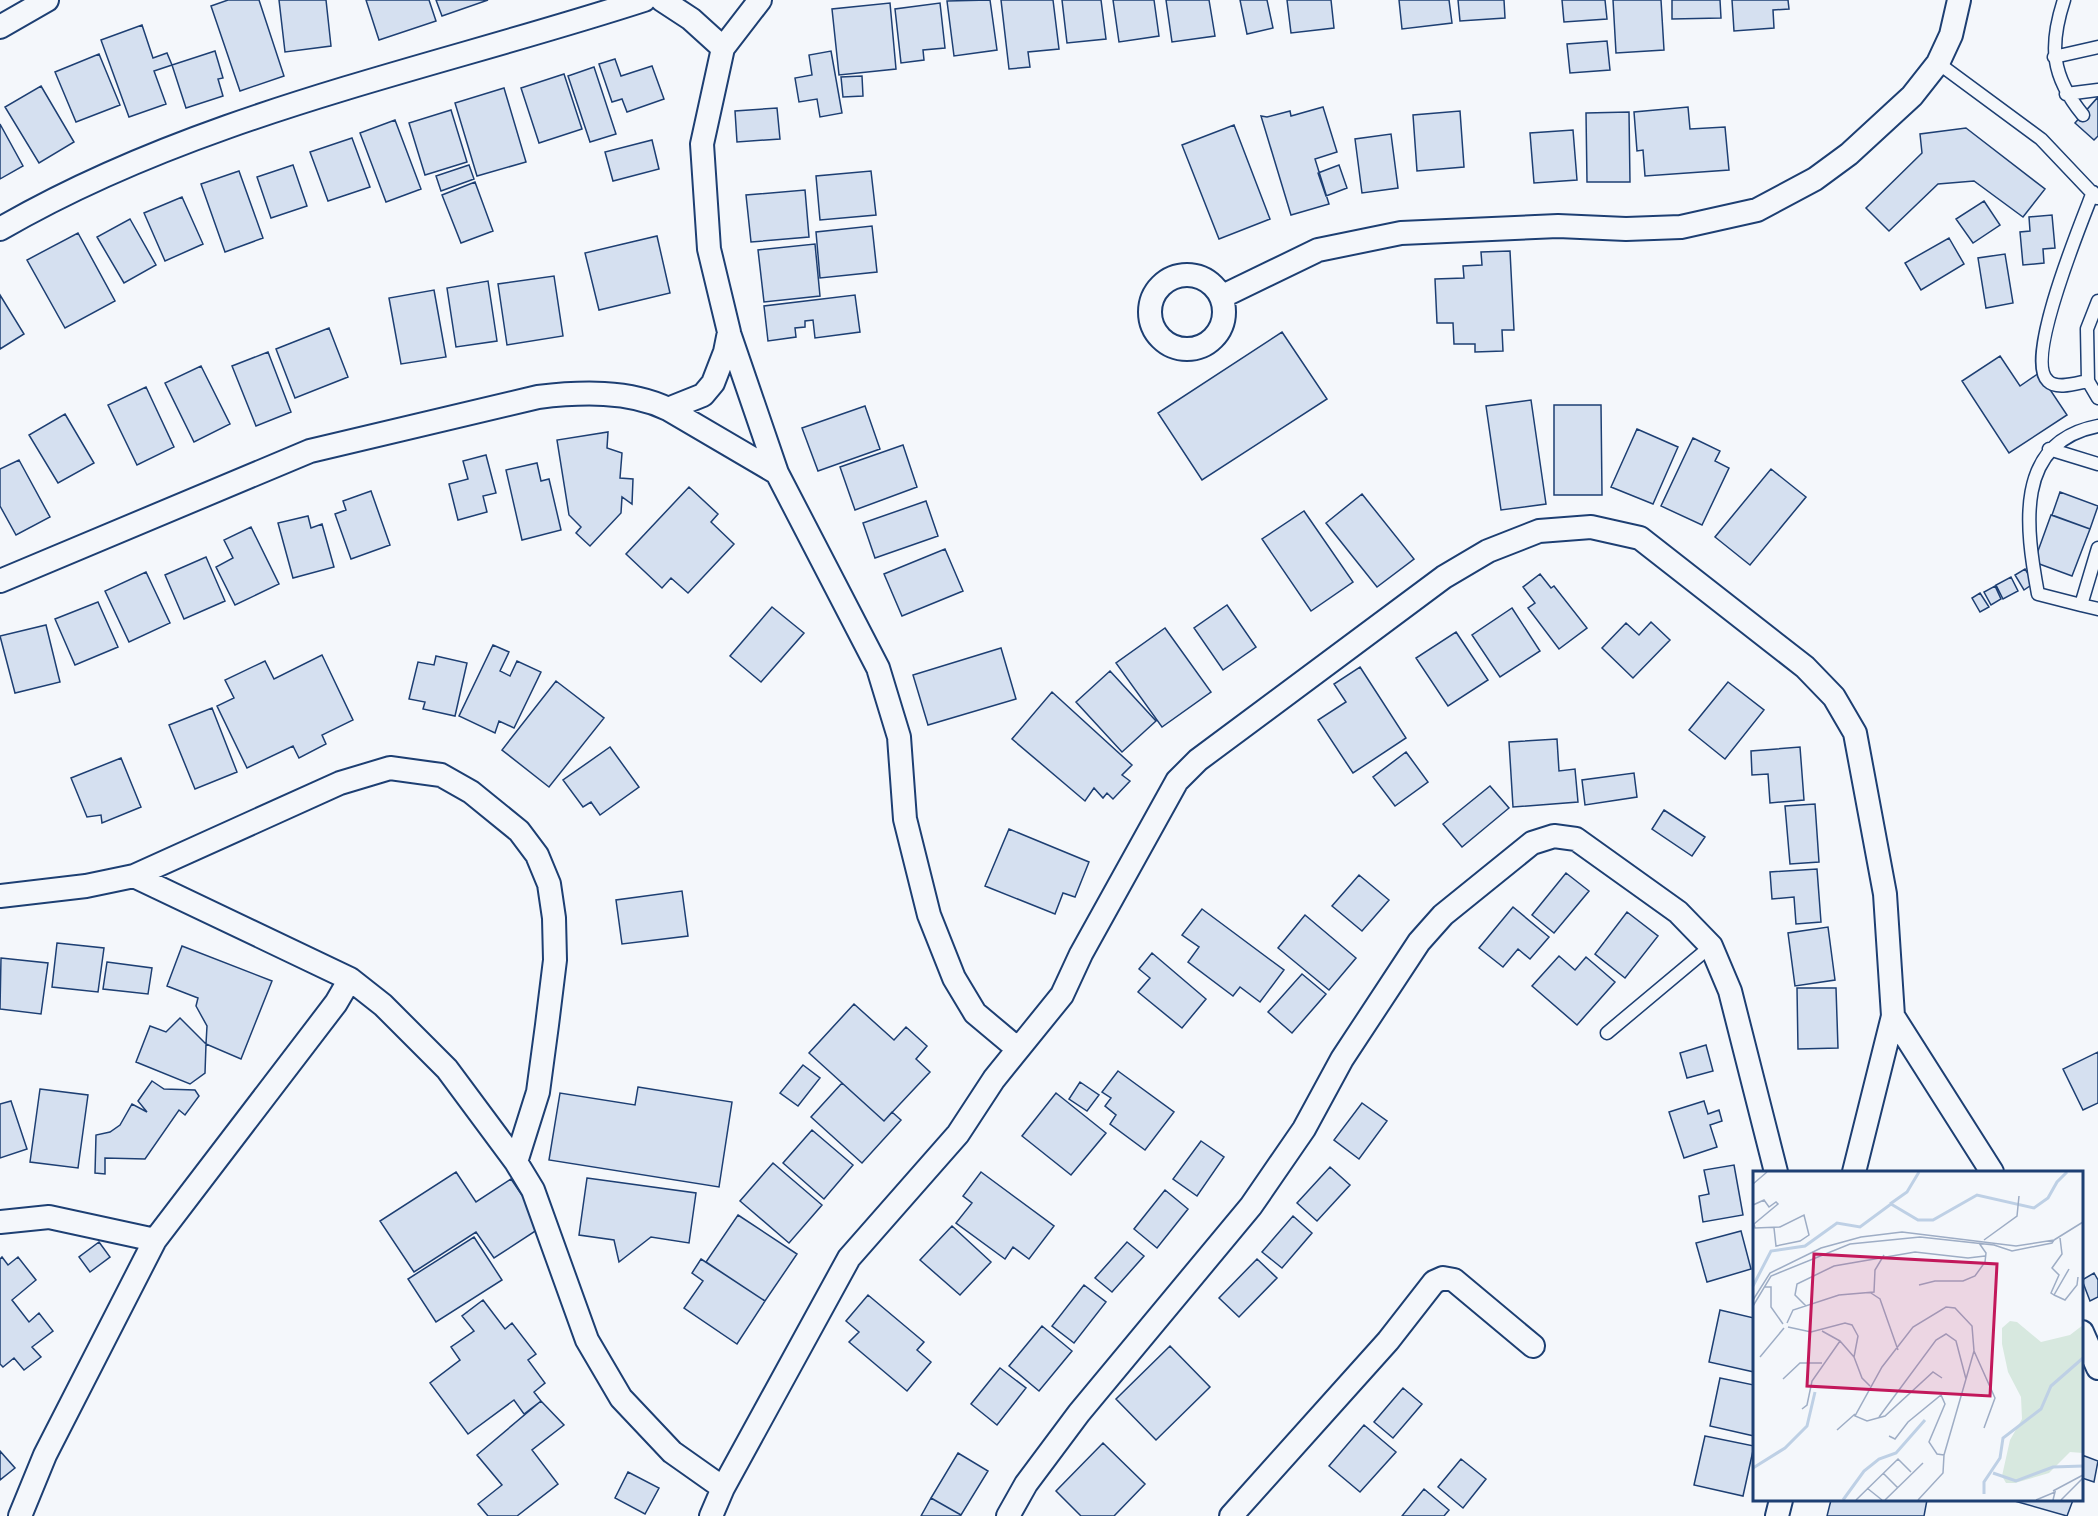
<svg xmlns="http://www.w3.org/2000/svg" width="2098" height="1516" viewBox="0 0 2098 1516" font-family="'Public Sans',sans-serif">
  <rect width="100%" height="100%" fill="#f4f7fb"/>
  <!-- building -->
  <path fill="#d5e0f0" stroke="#1d3f73" stroke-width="1.5" d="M228 0H259L284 76 240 91 211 6Z
    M279 0H326L331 46 285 52Z
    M366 0H429L436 21 379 40Z
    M436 0H488L442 16Z
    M990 0 997 50 954 56 947 1Z
    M1001 0H1053L1059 49 1028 52 1030 67 1009 69Z
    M1062 0H1101L1106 39 1067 43Z
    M1113 0H1154L1159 36 1119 42Z
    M1166 0H1209L1215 36 1172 42Z
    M1240 0H1267L1273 28 1247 34Z
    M1287 0H1331L1334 28 1291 33Z
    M1399 0H1449L1452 23 1402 29Z
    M1458 0H1504L1505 18 1460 21Z
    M1562 0H1605L1607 19 1564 22Z
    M1613 0H1661L1664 50 1616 53Z
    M1672 0H1720L1721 18 1672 19Z
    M1732 0H1788L1789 9 1773 10 1774 28 1734 31Z
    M890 3 896 69 839 75 832 9Z
    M940 3 945 48 923 50 924 60 901 63 895 9Z
    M142 25 153 58 167 53 172 65 154 71 166 104 129 117 101 40Z
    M1607 41 1610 70 1570 73 1567 44Z
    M215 51 223 78 218 79 223 96 186 108 172 65Z
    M831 51 842 113 820 117 817 99 799 102 795 78 812 75 809 55Z
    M99 54 120 105 76 122 55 72Z
    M615 59 621 76 652 66 664 99 627 112 622 99 612 102 599 64Z
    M594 67 616 134 590 142 568 76Z
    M564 74 582 129 539 143 521 88Z
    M862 76 863 96 843 97 841 77Z
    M41 86 74 142 39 163 5 107Z
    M504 88 526 162 477 176 455 103Z
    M2098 97V136L2094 140 2075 123Z
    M1323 107 1337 152 1315 159 1329 204 1291 215 1261 116 1267 117 1290 111 1291 116Z
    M1688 107 1690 129 1725 127 1729 170 1645 176 1643 150 1637 151 1634 112Z
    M777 108 780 139 737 142 735 111Z
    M451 110 467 162 425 175 409 123Z
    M1460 111 1464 167 1417 171 1413 115Z
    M1629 112 1630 182H1587L1586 113Z
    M395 120 421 189 386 202 360 133Z
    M0 124 23 166 0 179Z
    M1234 125 1270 219 1219 239 1182 145Z
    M1966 128 2045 189 2023 217 1974 181 1938 184 1889 231 1866 208 1922 153 1920 134Z
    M1573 130 1577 180 1534 183 1530 133Z
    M1391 134 1398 188 1362 193 1355 139Z
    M352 138 370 187 328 201 310 152Z
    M652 140 659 169 613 181 605 152Z
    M293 165 307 206 271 218 257 177Z
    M469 165 474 179 441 191 436 176Z
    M1339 165 1347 188 1326 196 1318 173Z
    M239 171 263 238 225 252 201 184Z
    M871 171 876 215 820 220 816 176Z
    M475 182 493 231 461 243 442 195Z
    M805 190 809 237 751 242 746 195Z
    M182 197 203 244 165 261 144 213Z
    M1984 201 2000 225 1973 243 1956 219Z
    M2052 215 2055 248 2043 249 2044 263 2023 265 2020 232 2030 231 2029 217Z
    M130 219 156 265 124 283 97 237Z
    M872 226 877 272 820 278 816 232Z
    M78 233 115 301 65 328 27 260Z
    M657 236 670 293 599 310 585 253Z
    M1949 238 1964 264 1921 290 1905 263Z
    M815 244 820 296 764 302 758 250Z
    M1510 251 1514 330H1502L1503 351 1475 352V344H1454L1453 323H1437L1435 279 1464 278 1463 266 1482 265 1481 252Z
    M2005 254 2013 303 1986 308 1978 258Z
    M554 276 563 336 507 345 498 284Z
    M488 281 497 341 456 347 447 288Z
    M434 290 446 357 401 364 389 298Z
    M0 295 24 334 0 349Z
    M855 295 860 332 815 338 813 320 805 321V327L795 328 796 337 768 341 764 306Z
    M329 328 348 377 295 398 276 349Z
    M1282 332 1327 399 1202 480 1158 413Z
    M268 352 291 412 256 426 232 366Z
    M2000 356 2020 386 2039 373 2067 415 2009 453 1962 381Z
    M201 366 230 424 194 442 165 383Z
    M146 387 174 447 137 465 108 405Z
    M1531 400 1546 504 1501 510 1486 406Z
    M1554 405H1601L1602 495H1554Z
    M865 406 880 449 818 471 802 428Z
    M65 414 94 463 58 483 29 435Z
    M1637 429 1678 447 1653 504 1611 487Z
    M608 432 607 448 622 453 620 478 633 479 632 504 622 497 621 513 590 546 576 533 581 527 569 515 557 440Z
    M1693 438 1720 451 1715 461 1729 468 1702 525 1661 506Z
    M903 445 917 487 855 510 840 467Z
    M486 455 496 493 483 496 487 512 458 520 449 484 468 479 463 461Z
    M19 460 50 517 16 535 0 506V469Z
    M537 463 541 481 549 479 561 530 522 540 506 470Z
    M1771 469 1806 497 1750 565 1715 537Z
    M689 487 718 514 711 522 734 544 688 593 671 578 662 588 626 554Z
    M371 491 390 545 351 559 335 514 346 510 343 501Z
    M2060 492 2098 506 2090 529 2052 515Z
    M1362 494 1414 559 1377 587 1326 523Z
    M926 501 938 536 875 558 863 523Z
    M1304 511 1353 582 1311 611 1262 539Z
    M2051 515 2090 529 2072 576 2034 562Z
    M308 516 311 528 322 524 334 567 293 578 278 523Z
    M251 527 279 584 235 605 216 567 233 558 224 540Z
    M945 549 963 591 902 616 884 574Z
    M206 557 225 601 184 619 165 575Z
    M2025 569 2034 583 2024 590 2015 575Z
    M146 572 170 623 129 642 105 591Z
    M1540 574 1551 588 1554 586 1587 628 1559 649 1528 608 1535 603 1523 587Z
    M2011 577 2018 591 2003 599 1996 585Z
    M1995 586 2001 599 1991 605 1984 592Z
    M1980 593 1989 607 1980 612 1972 598Z
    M98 602 118 647 75 665 55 619Z
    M1227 605 1256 647 1223 670 1194 628Z
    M772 607 804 633 761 682 730 656Z
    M1512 608 1540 651 1500 677 1472 635Z
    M1651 622 1670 640 1633 678 1602 648 1626 623 1639 635Z
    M46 625 60 682 15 693 0 636Z
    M1165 628 1211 692 1162 727 1116 663Z
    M1456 632 1488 680 1448 706 1416 658Z
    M493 645 509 652 500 671 510 676 517 661 541 672 514 728 499 721 495 733 459 716Z
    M1001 648 1016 699 928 725 913 675Z
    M322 655 353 720 322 735 326 744 299 758 293 746 247 768 217 706 234 698 225 680 265 661 274 679Z
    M436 656 467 663 455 716 423 709 425 702 409 699 418 662 434 665Z
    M1360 667 1406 738 1353 773 1318 720 1346 702 1334 684Z
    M1110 671 1156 721 1122 752 1076 702Z
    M556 681 604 718 549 787 502 750Z
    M1728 682 1764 710 1725 759 1689 730Z
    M1052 692 1132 765 1122 775 1130 781 1113 799 1107 793 1103 798 1094 788 1085 801 1012 739Z
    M212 708 237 772 195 789 169 725Z
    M1557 739 1559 771 1575 769 1578 802 1513 807 1509 742Z
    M610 747 639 787 600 815 591 802 583 807 563 780Z
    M1800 747 1804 800 1770 803 1768 774 1752 775 1751 751Z
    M1406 752 1428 782 1395 806 1373 777Z
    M121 758 141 807 102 823 101 815 87 817 71 778Z
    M1634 773 1637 797 1585 805 1582 780Z
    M1490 786 1509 808 1462 847 1443 824Z
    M1815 804 1819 862 1790 864 1785 806Z
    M1664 810 1705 837 1692 856 1652 829Z
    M1009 829 1089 862 1075 897 1063 893 1055 914 985 886Z
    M1817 869 1821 922 1796 924 1794 897 1772 899 1770 872Z
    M1566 873 1589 891 1554 933 1532 915Z
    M1359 875 1389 900 1362 931 1332 906Z
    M682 891 688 936 622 944 616 900Z
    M1513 907 1549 937 1530 959 1518 949 1503 967 1479 948Z
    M1202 909 1284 970 1260 1002 1240 987 1233 996 1188 962 1199 947 1182 935Z
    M1627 912 1658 936 1625 978 1595 954Z
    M1305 915 1356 958 1329 990 1278 948Z
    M1828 927 1835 980 1795 986 1788 933Z
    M57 943 104 948 98 992 52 987Z
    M182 946 272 981 241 1059 206 1044 207 1026 196 1006 198 998 167 986Z
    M1152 953 1206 999 1182 1028 1138 992 1150 978 1139 969Z
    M1559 956 1575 970 1586 957 1615 982 1577 1025 1532 986Z
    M1 958 48 963 41 1014 0 1009Z
    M107 962 152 968 148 994 103 989Z
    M1302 974 1326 994 1292 1033 1268 1012Z
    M1797 988H1836L1838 1048 1798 1049Z
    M854 1004 894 1040 906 1027 927 1046 916 1059 930 1072 884 1121 809 1053Z
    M180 1018 206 1044 205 1073 190 1084 136 1062 150 1026 166 1032Z
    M1706 1045 1713 1071 1687 1078 1680 1053Z
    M2098 1052V1103L2083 1110 2063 1069Z
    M803 1065 820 1078 798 1106 780 1093Z
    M1118 1071 1174 1112 1145 1150 1110 1124 1116 1115 1105 1106 1111 1098 1102 1092Z
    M152 1081 164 1089 195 1090 199 1096 185 1115 179 1110 145 1159 105 1158V1174L95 1173 96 1135 110 1132 120 1125 132 1104 147 1112 138 1101Z
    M1080 1082 1099 1095 1087 1111 1069 1099Z
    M842 1083 884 1121 892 1112 901 1120 862 1163 811 1117Z
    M638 1087 732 1102 719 1187 549 1160 560 1093 635 1105Z
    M40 1089 88 1095 78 1168 30 1162Z
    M1056 1093 1106 1133 1071 1175 1022 1136Z
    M11 1101 27 1149 0 1158V1104Z
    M1704 1101 1708 1114 1719 1110 1722 1121 1710 1125 1717 1147 1684 1158 1669 1112Z
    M1362 1103 1387 1121 1359 1159 1334 1140Z
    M812 1130 853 1165 824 1199 783 1163Z
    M1201 1141 1224 1157 1197 1196 1173 1179Z
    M773 1163 822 1205 789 1243 740 1201Z
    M1734 1165 1743 1215 1703 1222 1699 1196 1709 1194 1704 1170Z
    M1330 1167 1350 1185 1317 1221 1297 1203Z
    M456 1172 476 1202 511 1179 543 1226 494 1258 476 1232 414 1272 380 1221Z
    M981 1172 1054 1226 1029 1259 1013 1247 1005 1259 956 1223 972 1203 963 1196Z
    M587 1178 696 1193 689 1243 651 1237 619 1262 614 1240 579 1235Z
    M1165 1190 1188 1209 1157 1248 1134 1229Z
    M738 1215 797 1254 765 1301 706 1262Z
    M1293 1216 1312 1233 1282 1268 1262 1252Z
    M952 1226 991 1262 960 1295 920 1260Z
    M1741 1231 1751 1269 1707 1282 1696 1243Z
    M474 1237 502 1280 436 1322 408 1279Z
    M99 1242 110 1257 90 1272 79 1257Z
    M1127 1242 1144 1256 1112 1292 1095 1278Z
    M2 1257 8 1265 18 1257 36 1280 12 1300 29 1322 39 1313 53 1331 32 1347 41 1357 24 1370 14 1358 3 1367 0 1364V1259Z
    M701 1259 765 1301 737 1344 684 1308 703 1281 692 1273Z
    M1257 1259 1277 1278 1239 1317 1219 1298Z
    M2094 1273 2098 1280V1297L2090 1301 2082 1280Z
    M1084 1285 1106 1302 1074 1343 1052 1326Z
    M868 1295 924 1342 917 1350 931 1362 907 1391 849 1342 859 1332 846 1321Z
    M483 1300 505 1329 512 1323 536 1354 528 1360 545 1383 534 1392 541 1401 524 1414 514 1400 468 1434 430 1383 460 1360 451 1347 474 1331 462 1316Z
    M1720 1310 1754 1318V1372L1709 1362Z
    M1042 1326 1072 1351 1039 1391 1009 1366Z
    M1170 1346 1210 1387 1156 1440 1116 1399Z
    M1000 1368 1026 1388 997 1425 971 1404Z
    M1720 1378 1754 1385V1436L1710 1426Z
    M1403 1388 1422 1404 1393 1438 1374 1422Z
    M541 1401 564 1425 532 1450 558 1484 517 1516H488L478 1504 502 1485 477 1455Z
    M1364 1425 1396 1452 1360 1492 1329 1466Z
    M1705 1436 1754 1446 1743 1496 1694 1485Z
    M1103 1443 1145 1484 1114 1516H1081L1056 1491Z
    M0 1451 15 1468 0 1480Z
    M958 1453 988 1471 961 1515 931 1498Z
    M2082 1455 2098 1461 2094 1482 2082 1478Z
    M1461 1459 1486 1479 1463 1508 1438 1487Z
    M628 1472 659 1488 645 1514 615 1498Z
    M1424 1489 1449 1510 1444 1516H1402Z
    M931 1498 961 1515 960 1516H921Z
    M1831 1500H1927L1924 1516H1827Z
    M2011 1500H2073L2067 1516Z"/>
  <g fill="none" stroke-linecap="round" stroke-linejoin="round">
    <!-- lane casing -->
    <g stroke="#1d3f73" stroke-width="15">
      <path id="lane" d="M2064 0C2049 46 2051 76 2083 115
        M2054 57 2098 47
        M1938 63 2041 139 2097 198
        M2066 94 2098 90
        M2098 301 2087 329 2088 381 2098 398
        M2088 381C2077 383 2057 390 2048 381 2024 360 2082 221 2093 192
        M2049 449 2098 464
        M2098 548 2081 605 2098 609
        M2081 605 2038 594C2026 529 2013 442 2098 426
        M1607 1033 1711 946"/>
    </g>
    <!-- street casing -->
    <g stroke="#1d3f73" stroke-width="26">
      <path id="street" d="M662 0 691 19 723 48
        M0 27 47 0
        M0 229C198 114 428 70 644 0
        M1150 312a37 37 0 1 1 74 0a37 37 0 1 1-74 0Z
        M1221 297 1318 250 1401 233 1558 226 1626 229 1681 227 1757 210 1815 179 1849 154 1912 96 1938 63 1951 35 1959 0
        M729 333 777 473
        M668 409 777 473 878 668 899 737 905 819 929 915 954 978 975 1013 1018 1049
        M0 581 310 451 538 397C580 392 629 390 668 409L703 395 713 383 725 352 729 332 709 249 702 144 723 48 760 0
        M134 876 350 979
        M0 896 86 886 134 876 340 783 390 768 441 775 471 792 519 831 537 855 549 884 554 918 555 960 547 1025 538 1092 516 1162 533 1190 587 1340 621 1398 672 1452 723 1488
        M1893 1016 1992 1172
        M0 1222 49 1217 155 1240
        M2082 1332 2098 1368
        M20 1516 45 1455 155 1240 336 1003 350 979 383 1005 447 1069 516 1162
        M711 1516 723 1488 849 1258 958 1134 994 1079 1062 995 1081 954 1177 781 1198 760 1444 577 1488 551 1539 531 1591 527 1640 538 1805 667 1834 697 1855 733 1885 894 1893 1016 1854 1172
        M1008 1516 1026 1484 1079 1413 1251 1206 1304 1129 1342 1059 1419 942 1443 915 1532 843 1554 836 1576 839 1678 912 1711 946 1730 991 1776 1172
        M1231 1516 1388 1341 1434 1282 1443 1278 1454 1280 1533 1346
        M1777 1516 1781 1500"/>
    </g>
    <!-- lane -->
    <use href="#lane" stroke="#f4f7fb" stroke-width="12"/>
    <!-- street -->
    <use href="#street" stroke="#f4f7fb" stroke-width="22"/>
  </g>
  <!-- overview -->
  <g transform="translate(1753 1171)">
    <rect width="330" height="330" fill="#f4f7fb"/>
    <path d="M257 150 264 151 288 171 317 164 330 154V282L317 281 296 302 262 312H253L249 305 257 269 269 248 268 226 255 201 249 173V157Z" fill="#d7e8df"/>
    <path fill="none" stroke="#bed0e5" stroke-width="3" d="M137 33 154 21 166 1M0 115 18 80 52 75 84 52 107 56 138 33 165 49H180L224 24 281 37 295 27 304 11 314 1M0 297 32 277 54 255 62 221M240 302 263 310 300 296 330 295M231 323V311L247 287 250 267 288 238 298 215 330 187M90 329 111 300 126 288 143 282 172 249"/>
    <path fill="none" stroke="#9eadc5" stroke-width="1.5" d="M0 13 14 1M0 34 11 29 16 36 23 31 25 33 1 53 2 57 27 56 51 44 56 64 47 70 23 75 21 57M307 67 309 83 299 97 306 104 298 122 301 124 316 98M231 69 264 45 266 25M301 69 330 51M166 114 182 110H210L222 105 232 91 233 82 226 72M12 116H18V136L30 153M118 122 127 128 145 179M301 124 312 129 324 114 325 106M0 129 17 102 68 77 108 66 149 61 263 75 301 69 299 72 259 80 241 74 167 66 97 73 18 105 0 135M53 135 42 124 44 113 81 95 162 81 215 87 232 85M34 152 40 139 86 124 121 121 122 99 131 84M35 156 58 161 92 152 99 154 105 165 101 186 109 207 117 215M69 160 87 170M221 180 242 227 231 257M7 186 31 157M189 207 180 201 132 245 114 250 102 245 129 196 160 156 193 136 202 137 219 155 221 180 213 208M30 208 47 192H69M49 238 54 234 59 210 87 170 101 186M126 246 183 169 193 163 203 170 213 208 191 284 190 302 165 329M84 259 102 243M136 265 142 268 155 251 188 224 192 233 176 271 184 283 191 284M130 302 145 317M114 317 129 329M300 320 330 304M103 329 145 288 158 301M132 329 170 292M283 329 302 321 300 329M308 329 330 307"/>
    <path fill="#c2185b" fill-opacity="0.15" stroke="#c2185b" stroke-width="3" d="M61 83 244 93 237 225 54 215Z"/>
    <rect width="330" height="330" fill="none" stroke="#1d3f73" stroke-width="3"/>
  </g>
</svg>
